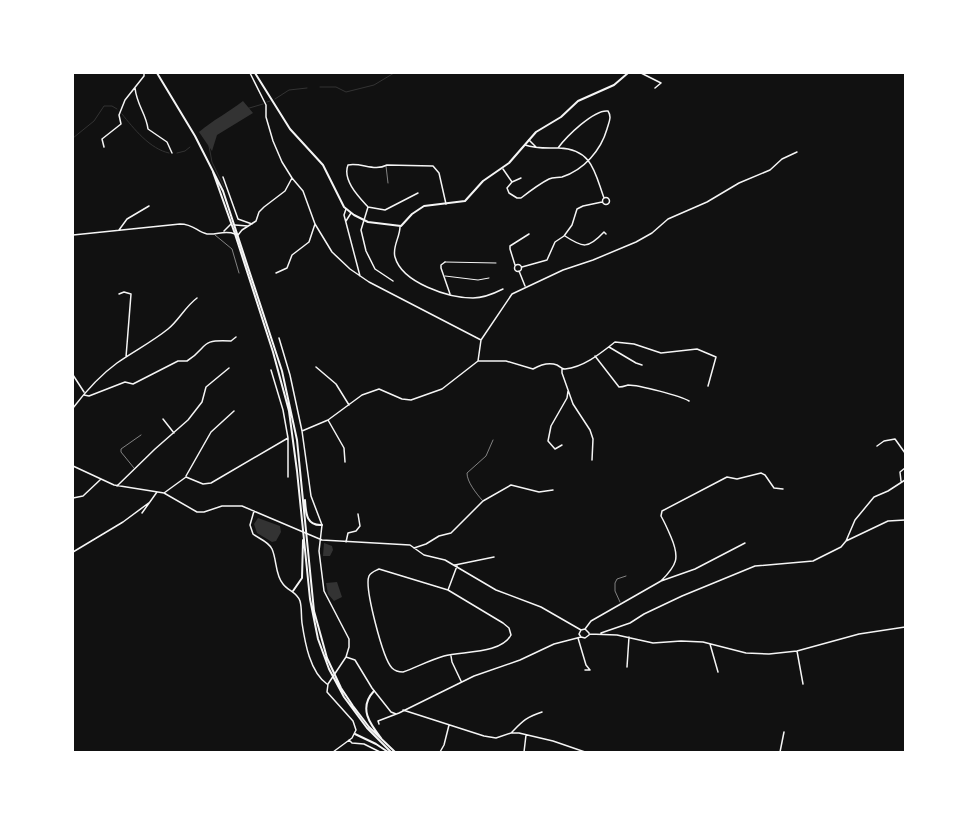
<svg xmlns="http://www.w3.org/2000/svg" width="978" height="825" viewBox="0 0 978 825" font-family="'Golos Text',sans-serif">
  <rect width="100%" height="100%" fill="#111"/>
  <!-- water -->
  <path fill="#333" d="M243 101 253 113 217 135 212 151 199 132C213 120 229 112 243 101Z
    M258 518 280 526 281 532 276 541 272 542 257 533 254 524Z
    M324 543 332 546 333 550 330 556H323Z
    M337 582 342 597 334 601 328 594 326 583Z"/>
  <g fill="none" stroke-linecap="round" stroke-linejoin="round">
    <!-- stream -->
    <path stroke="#333" stroke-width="1" d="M320 87H336L346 92 374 85 394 73
      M275 99 289 90 307 88
      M267 102 270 101
      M246 109 263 104
      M122 114C134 129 150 149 169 153
      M73 138 94 121 104 106H112L117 109
      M209 146 212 162 224 187
      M177 153 185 151 190 147"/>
    <!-- service -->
    <path stroke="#f5f5f5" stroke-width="0.5" d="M386 166 388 183
      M215 235 232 249 239 273
      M134 468 121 452V449L141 435
      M482 500C476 493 467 482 467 473L486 456 493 440
      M620 602 615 591V583L617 579 626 576"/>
    <!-- pedestrian -->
    <path stroke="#f5f5f5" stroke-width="1" d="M445 262 496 263
      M445 276 478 280 489 278"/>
    <!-- minor -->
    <path stroke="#f5f5f5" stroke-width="1.5" d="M250 73 266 105V117L273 141 282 162 292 178 303 191 315 224 332 252 350 269 369 282 481 340
      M641 73 661 83 655 88
      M135 88C137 106 146 113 148 129L167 142 172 153
      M529 140 536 147
      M525 145C536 149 547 148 559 148 593 149 595 174 604 198
      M104 147 102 139 121 124 119 115 125 100 144 76V73
      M503 169 512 182 521 178
      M223 177 238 219 252 224
      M512 182 507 188 509 193 517 198H521C530 191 539 184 549 179 553 177 558 178 562 177 584 170 601 150 607 129 609 122 612 117 608 111 594 109 566 137 558 148
      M602.5 201a3.5 3.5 0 1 1 7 0a3.5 3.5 0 1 1-7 0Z
      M368 207 385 210 418 193
      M346 209 344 215 360 276
      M346 221 351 213
      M235 225 248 226
      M400 227C400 237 392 247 395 257 402 283 449 298 473 298 484 298 493 294 503 289
      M119 230 127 219 149 206
      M224 231 231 224
      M73 235 180 224C194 224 197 232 207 234 217 235 225 230 235 234
      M238 235 242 230 256 221 259 212 264 207 285 191 292 178
      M565 236C583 248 588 249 604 232L606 234
      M445 262 441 265V268L450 294
      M514.5 268a3.5 3.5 0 1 1 7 0a3.5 3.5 0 1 1-7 0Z
      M515 265 510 249V246L529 234
      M522 267 547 260 555 242 564 236 572 225 577 209 583 206 602 202
      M519 271 525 286
      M276 273 287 268 292 255 309 242 315 224
      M393 281 375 269 366 251 361 230 368 207C359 197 342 180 348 165 361 162 374 172 387 165L433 166 439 173 446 204
      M119 294 124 292 131 294 126 357
      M279 338 290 375 302 431 311 496 322 525 319 551 324 591 349 639V647L346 657
      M609 347 636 363 642 365
      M595 356 619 387C623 387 625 386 628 385 639 385 681 396 689 401
      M478 361H506L533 369C540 365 549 362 557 365 561 367 561 369 565 369 584 367 601 353 615 342L634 344 661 353 697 349 716 357 708 386
      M316 367 336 384 349 405
      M562 369V373L573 404 590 430 593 439 592 460
      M271 370 283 410 288 438V477
      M73 375 84 392
      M84 395 89 396 125 382 133 384 178 361H187C209 347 198 339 231 341L236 337
      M73 408C86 391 99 376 117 363 134 351 152 342 168 329 179 320 185 307 197 298
      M163 419 174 433
      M328 420 344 448 345 462
      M302 431 328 420 362 395 379 389 402 399 411 400 442 389 478 361 481 340 512 294 563 270 593 260 636 242 652 233 668 219 707 202 739 183 770 170 782 159 797 152
      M562 445 555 449 548 441 551 426 567 398 568 391
      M877 446 884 441 895 439 905 453
      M73 466 114 485 164 493 197 512H204L222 506H242L322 540 410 545 424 555 445 560 496 590 541 607 581 630
      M186 476 211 432 234 411
      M901 481 900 472 905 468
      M117 486 155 449 188 420 202 402 206 387 229 368
      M164 493 186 477 203 484 211 483 288 438
      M73 498 83 496 100 480
      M254 511 250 525 253 534C259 539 268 541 272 549 277 560 275 575 283 584 288 591 297 592 300 601 302 608 301 616 302 623 305 643 310 672 327 684
      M142 513 157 492
      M846 541 855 520 874 497 888 491 905 480
      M346 542 348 533 356 531 360 526 358 514
      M414 548 426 544 439 536 451 533 483 501 511 485 539 492 553 490
      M73 552 123 522 150 502
      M455 565 494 557
      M379 569 448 590 503 623 509 628 511 635C501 654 463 651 444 656 430 660 417 667 403 672 399 672 395 671 392 668 383 659 364 587 369 576 371 572 375 571 379 569Z
      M661 581C677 565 680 558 671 537 668 530 665 523 661 516L662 511 727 477 737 479 761 473 765 475 774 488 783 489
      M448 590 457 566
      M585 629 591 621 661 581 695 569 745 543
      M581 630 579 634 581 637 585 638 589 635
      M581 630 585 629 589 633
      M601 633 630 623 644 614 682 596 755 566 813 561 841 547 846 541 888 521 905 520
      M589 634 617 635 653 643 681 641 703 642 746 653 769 654 797 651 859 634 905 627
      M578 638 586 665 590 670H585
      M710 644 718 672
      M797 651 803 684
      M451 656 452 662 461 681
      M627 667 629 637
      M403 710 484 736 496 738 511 733H519L553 741 585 752
      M379 724 378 721 399 713 474 676 520 660 554 644 581 637
      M511 733C522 722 526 717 542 712
      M349 740 352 743 364 744 380 752
      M333 752 352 738 356 730 353 721 327 692 328 684 346 657 355 660 372 688 391 712 396 714
      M440 752 444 745 449 725
      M524 752 526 735
      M780 752 784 732"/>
    <!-- tertiary -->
    <path stroke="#f5f5f5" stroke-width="2" d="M255 73 290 129 323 165 344 207 354 215 368 222 401 226 412 214 424 206 465 201 483 181 509 163 536 132 561 117 578 101 614 85 628 73"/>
    <!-- primary -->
    <path stroke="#f5f5f5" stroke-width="2" d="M157 73 195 136 223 191 282 371 297 440 314 611 327 658 341 688 353 706 369 727 395 752
      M213 172 235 234 273 352 289 411 297 471 310 599 318 639 329 669 344 697 367 728 391 752
      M305 500C306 513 306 526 322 525
      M293 591 302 578 303 540
      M374 691C358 708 370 724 381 738
      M355 734 376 744 388 752"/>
  </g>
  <!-- border -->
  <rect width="978" height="825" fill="none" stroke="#ffffff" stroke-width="148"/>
</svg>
